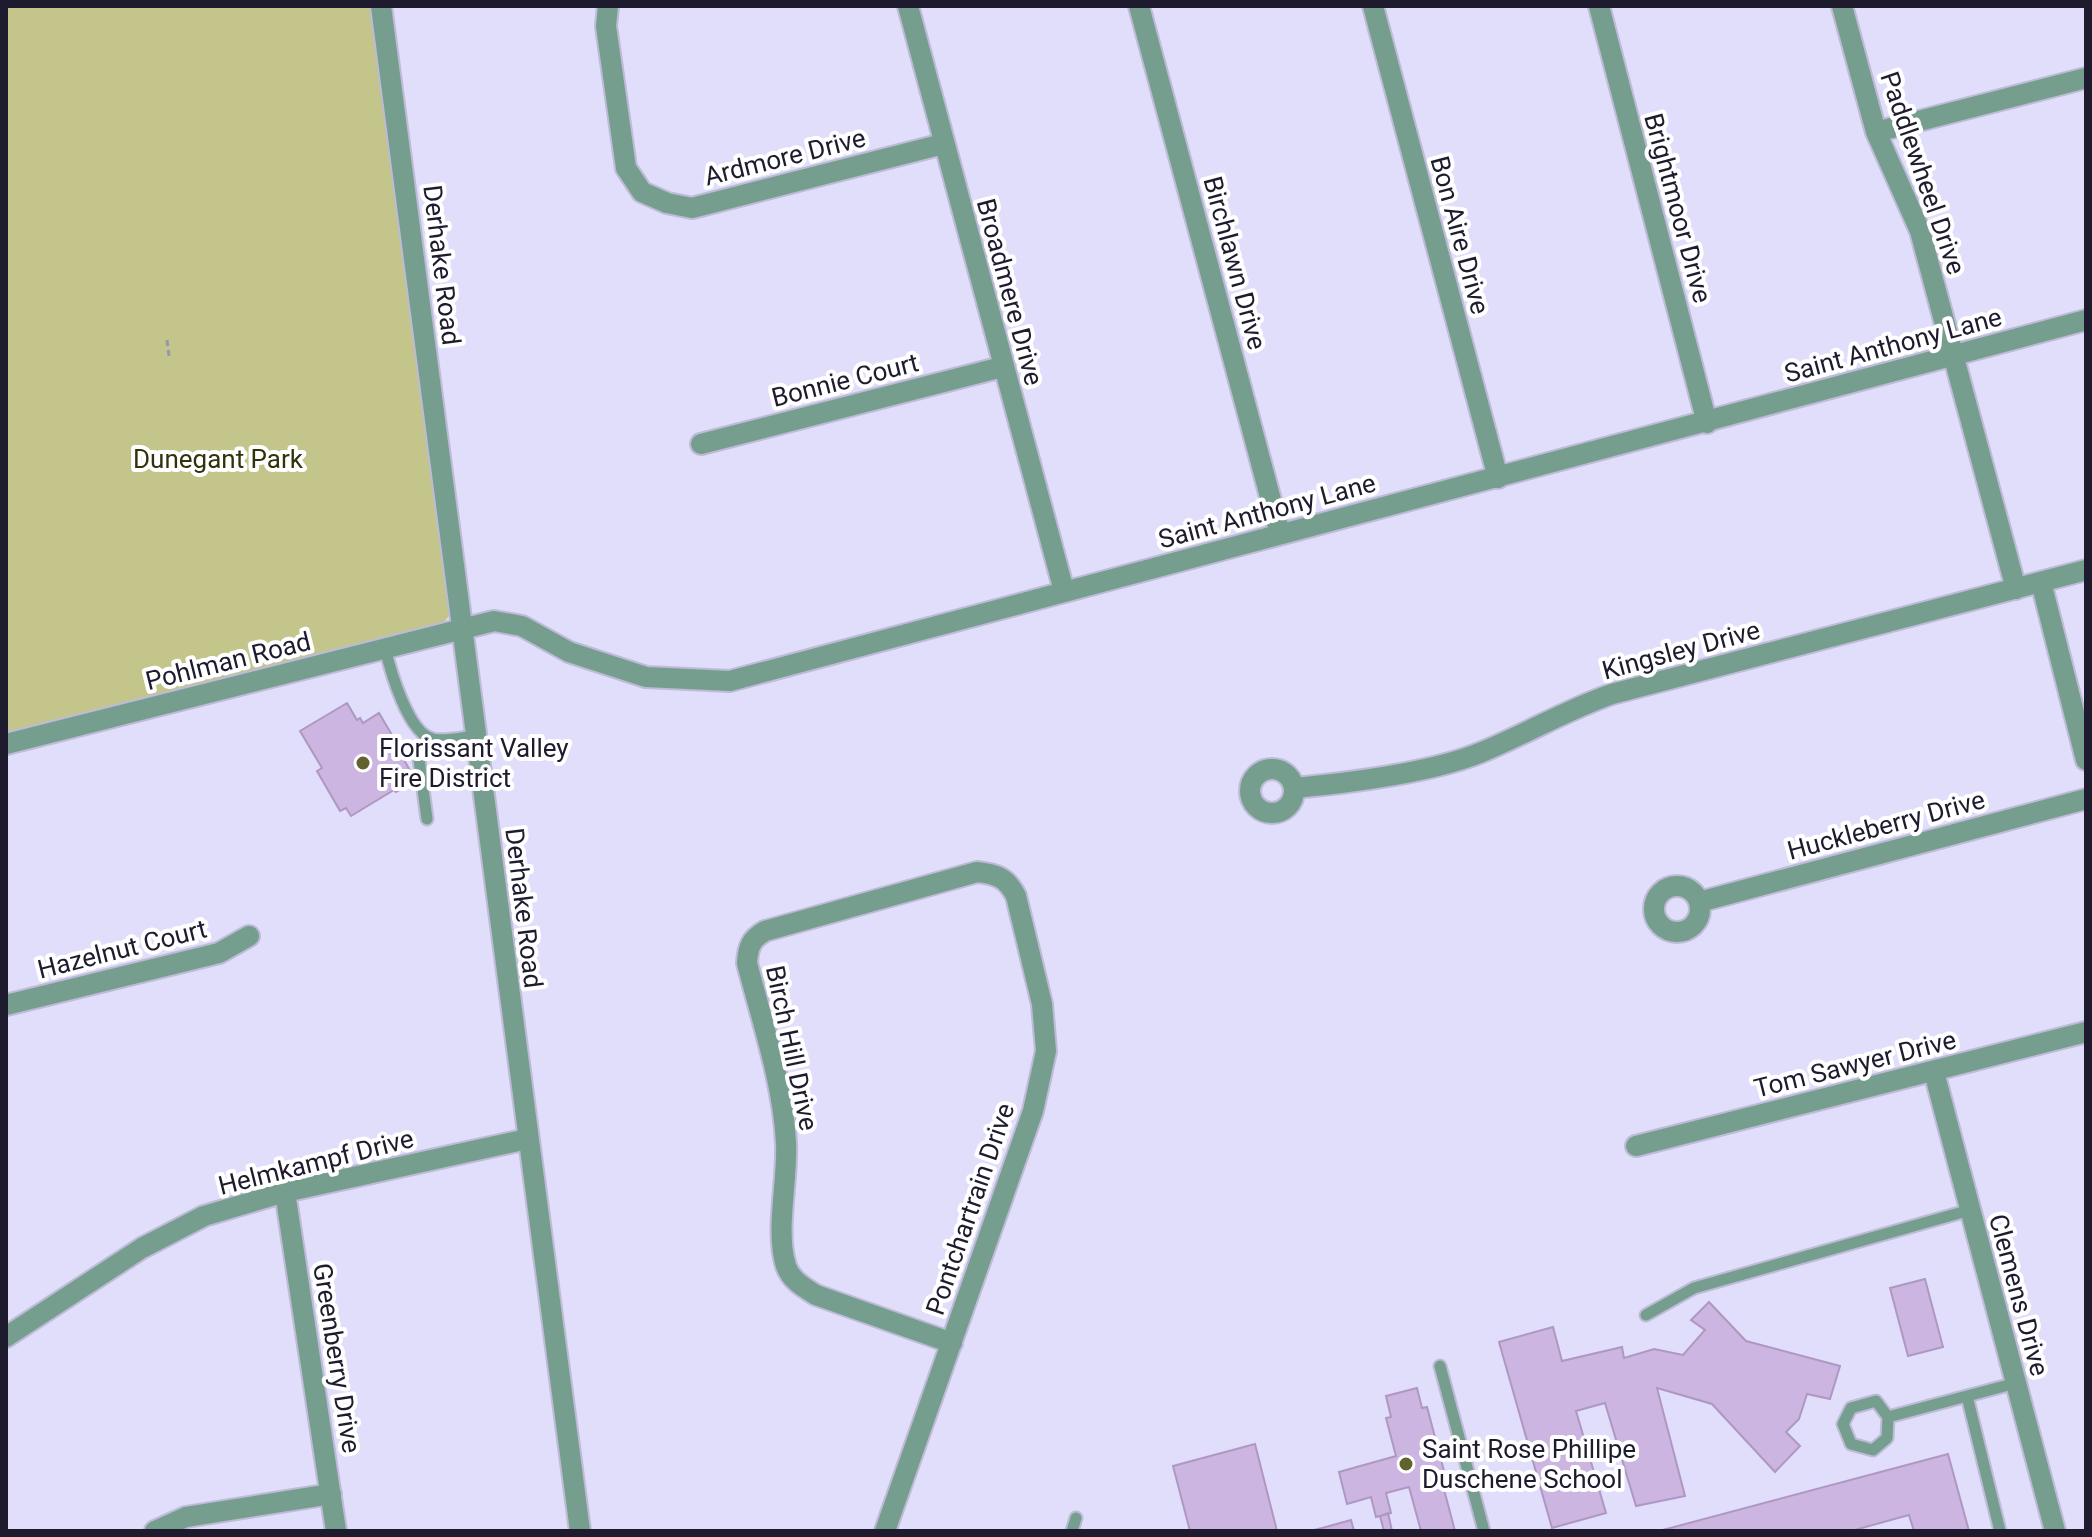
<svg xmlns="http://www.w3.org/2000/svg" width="2092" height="1537" viewBox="0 0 2092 1537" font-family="Roboto,sans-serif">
  <rect width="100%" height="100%" fill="#e0defb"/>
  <!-- green -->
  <path fill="#c3c58b" d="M6 6H371L451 605 450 615 444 622 6 733Z"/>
  <!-- building -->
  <path fill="#ccb5e0" stroke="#ae98c2" stroke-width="2" d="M347 703 357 720 360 718 363 723 379 713 405 757 403 758 412 774 406 777 410 784 396 792 394 790 351 816 346 808 340 811 317 771 322 768 300 731Z
    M1925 1279 1943 1347 1908 1356 1890 1288Z
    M1709 1302 1746 1341 1840 1366 1830 1399 1807 1394 1799 1419 1786 1432 1800 1446 1775 1472 1712 1404 1657 1388 1685 1496 1636 1506 1605 1403 1576 1411 1606 1513 1552 1528 1499 1342 1553 1327 1562 1361 1622 1347 1624 1358 1654 1349 1683 1355 1705 1330 1691 1320Z
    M1417 1388 1422 1408 1427 1407 1444 1471 1440 1472 1441 1478 1455 1531H1421L1409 1487 1386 1493 1391 1513 1380 1516 1376 1517 1371 1497 1347 1504 1339 1472 1396 1456 1386 1418 1391 1417 1386 1396Z
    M1255 1444 1277 1531H1190L1173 1466Z
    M1948 1454 1969 1531H1914L1909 1515 1851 1531H1659Z
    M1388 1513 1392 1531H1384L1380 1516Z
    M1351 1520 1354 1531H1310L1322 1528Z"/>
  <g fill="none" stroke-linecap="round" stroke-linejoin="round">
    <!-- service casing -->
    <g stroke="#bdbbd6" stroke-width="15">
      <path id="service" d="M385 648C390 669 408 734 433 739 445 742 464 737 477 736
        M427 819 419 759 421 749 432 739
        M1646 1315 1694 1288 1970 1210
        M1440 1366 1484 1531
        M1967 1396 2000 1531
        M1888 1417 1887 1438 1873 1450 1851 1444 1843 1424 1851 1408 1876 1401 1888 1417 2016 1383
        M1072 1531 1076 1518"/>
    </g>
    <!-- minor casing -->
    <g stroke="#bdbbd6" stroke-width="24">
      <path id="minor" d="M608 6 606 26 626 168 642 192 667 203 692 208 943 144
        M908 6 1064 591
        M1139 6 1280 534
        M1373 6 1498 478
        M1599 6 1707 423
        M1842 6 1876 132 1920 231 2016 589
        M1876 132 2086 78
        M701 444 1002 367
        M2041 582 2086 760
        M1250 791a22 22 0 1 1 44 0a22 22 0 1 1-44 0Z
        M1295 788C1347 783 1434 772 1482 752 1526 734 1566 710 1612 694L2086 570
        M1654 909a23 23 0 1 1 46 0a23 23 0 1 1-46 0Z
        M1699 902 2086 799
        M6 1005 219 953 249 936
        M1934 1072 2055 1531
        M1636 1146 2086 1032
        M285 1192 336 1531
        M6 1337 142 1248 204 1216 285 1192 527 1139
        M155 1531 186 1517 331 1494
        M885 1531 1033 1111 1046 1051 1042 1004 1016 896C1007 878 997 874 977 872L765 931C751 939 748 947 747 963 762 1022 783 1082 786 1143 788 1181 775 1230 786 1266 791 1280 803 1287 816 1295L952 1343"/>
    </g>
    <!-- tertiary casing -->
    <g stroke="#bdbbd6" stroke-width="24">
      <path id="tertiary" d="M381 6 580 1531
        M6 744 494 621 522 626 569 652 646 677 730 681 2086 320"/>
    </g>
    <!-- path -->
    <path stroke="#9896af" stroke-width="3" stroke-dasharray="6 4" stroke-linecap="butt" d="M167 340 169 356"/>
    <!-- service -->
    <use href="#service" stroke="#769e8f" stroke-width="11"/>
    <!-- minor -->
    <use href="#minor" stroke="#769e8f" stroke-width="20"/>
    <!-- tertiary -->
    <use href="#tertiary" stroke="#769e8f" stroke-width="20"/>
  </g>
  <!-- markers -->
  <g fill="#61622f" stroke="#fff" stroke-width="3">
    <circle cx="363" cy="763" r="8"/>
    <circle cx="1406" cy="1464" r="8"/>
  </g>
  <g text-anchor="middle" stroke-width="8" stroke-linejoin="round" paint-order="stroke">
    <!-- street labels -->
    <g font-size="26" fill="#1d1b2d" stroke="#fff">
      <text transform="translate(785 157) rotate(-14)" y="9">Ardmore Drive</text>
      <text transform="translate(1923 173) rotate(71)" y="9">Paddlewheel Drive</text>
      <text transform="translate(1678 208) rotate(75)" y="9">Brightmoor Drive</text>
      <text transform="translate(1460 235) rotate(75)" y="9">Bon Aire Drive</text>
      <text transform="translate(1235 263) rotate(75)" y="9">Birchlawn Drive</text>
      <text transform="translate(442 265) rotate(83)" y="9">Derhake Road</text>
      <text transform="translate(1010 292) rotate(75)" y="9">Broadmere Drive</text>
      <text transform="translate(1893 345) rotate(-15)" y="9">Saint Anthony Lane</text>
      <text transform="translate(845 380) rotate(-14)" y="9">Bonnie Court</text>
      <text transform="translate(1267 511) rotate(-15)" y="9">Saint Anthony Lane</text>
      <text transform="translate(1681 650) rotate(-15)" y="9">Kingsley Drive</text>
      <text transform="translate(228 661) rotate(-14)" y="9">Pohlman Road</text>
      <text transform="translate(1886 825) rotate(-15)" y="9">Huckleberry Drive</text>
      <text transform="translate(524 908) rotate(83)" y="9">Derhake Road</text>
      <text transform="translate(122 949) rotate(-14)" y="9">Hazelnut Court</text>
      <text transform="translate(792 1048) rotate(78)" y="9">Birch Hill Drive</text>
      <text transform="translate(1855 1064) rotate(-14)" y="9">Tom Sawyer Drive</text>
      <text transform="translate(316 1162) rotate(-14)" y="9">Helmkampf Drive</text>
      <text transform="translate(970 1209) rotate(-71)" y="9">Pontchartrain Drive</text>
      <text transform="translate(2019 1295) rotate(75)" y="9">Clemens Drive</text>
      <text transform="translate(337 1358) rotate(81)" y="9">Greenberry Drive</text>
    </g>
    <!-- park labels -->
    <g font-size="26" fill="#32320c" stroke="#fff">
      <text x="218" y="468">Dunegant Park</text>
    </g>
    <!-- poi labels -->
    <g font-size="26" fill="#1d1b2d" stroke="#fff" text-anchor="start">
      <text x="379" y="757">Florissant Valley<tspan x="379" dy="30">Fire District</tspan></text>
      <text x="1422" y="1458">Saint Rose Phillipe<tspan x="1422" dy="30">Duschene School</tspan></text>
    </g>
  </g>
  <!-- border -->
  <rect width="2092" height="1537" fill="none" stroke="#1d1b2d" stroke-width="16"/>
</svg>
